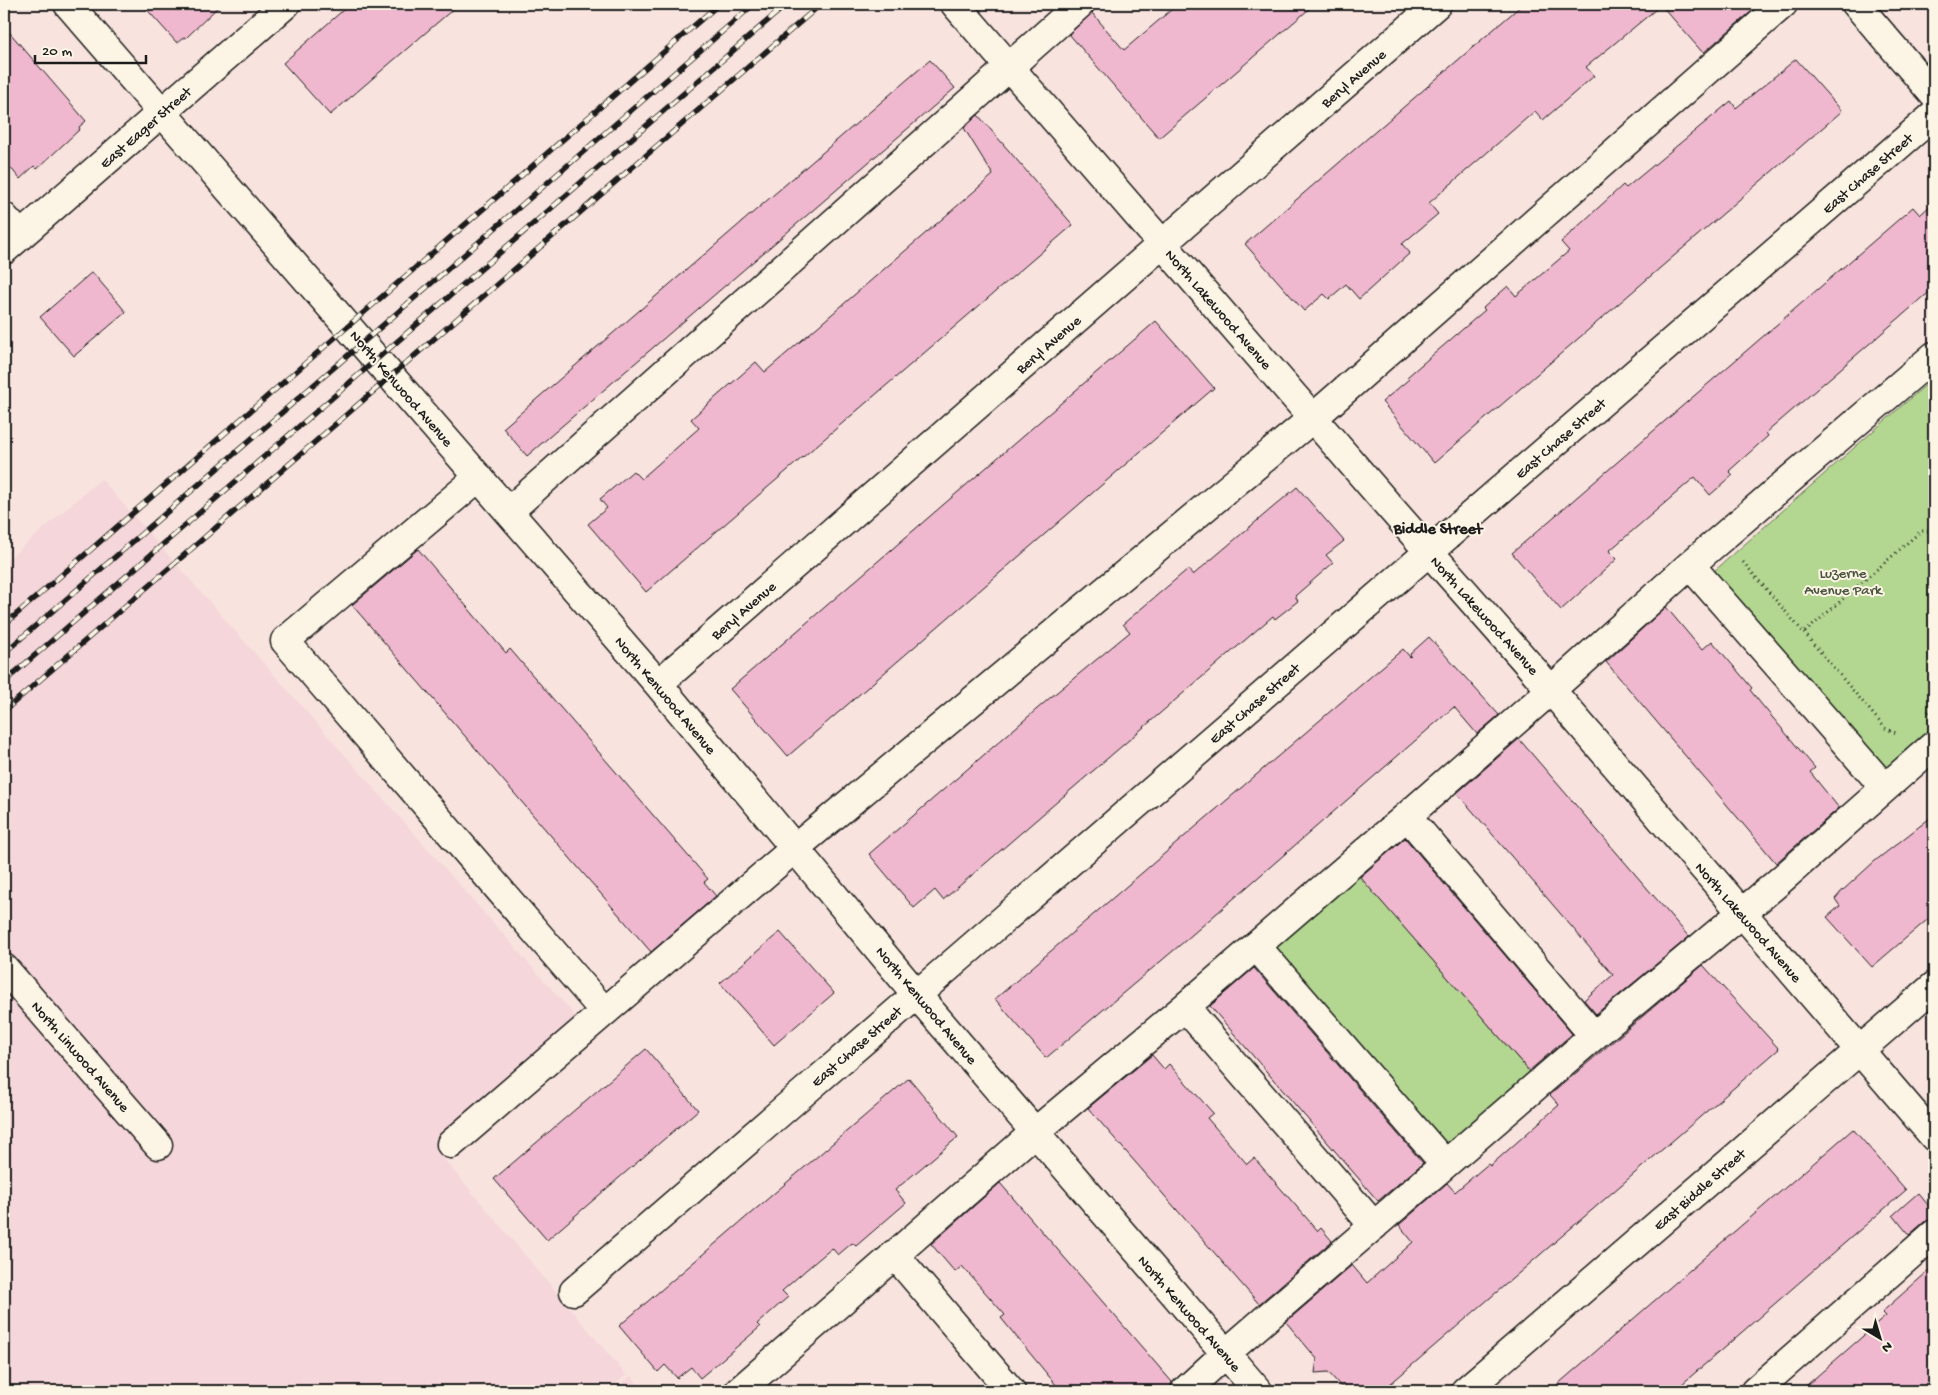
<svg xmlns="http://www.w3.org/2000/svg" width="1938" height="1395" viewBox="0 0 1938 1395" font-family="'Gochi Hand',sans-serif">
  <rect width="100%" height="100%" fill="#f8e3de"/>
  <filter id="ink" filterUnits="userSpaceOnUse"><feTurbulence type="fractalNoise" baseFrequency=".02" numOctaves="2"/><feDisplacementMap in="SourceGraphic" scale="10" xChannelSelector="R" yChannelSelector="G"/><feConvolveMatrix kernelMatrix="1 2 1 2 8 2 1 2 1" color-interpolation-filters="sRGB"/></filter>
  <g filter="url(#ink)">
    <!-- built -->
    <path fill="#f5d6da" d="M101 479 583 1025 438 1152 626 1375 607 1391H4V563Z
      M631 1376 644 1391H613Z"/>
    <!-- green -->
    <path fill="#b3d791" stroke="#687a56" d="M1930 381 1934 387V735L1886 776 1712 573Z
      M1356 872 1534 1077 1446 1153 1268 946Z"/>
    <!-- building -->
    <path fill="#efb8cf" stroke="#1c1c1c" d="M142 4H221L186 38 184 37 177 43Z
      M350 4H459L330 115 283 63Z
      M1178 4H1315L1159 138 1069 34 1092 13 1124 50Z
      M1523 4H1760L1703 53 1661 5 1586 67 1594 76 1543 120 1535 111 1429 203 1438 214 1402 244 1410 253 1359 299 1346 284 1329 299 1324 294 1304 311 1245 244Z
      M4 26 86 121 79 127 80 129 37 169 34 166 20 179 4 160Z
      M1796 59 1842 111 1434 463 1382 402 1409 379 1407 377 1485 310 1483 308 1508 286 1516 296 1569 251 1561 242 1623 185 1626 188 1731 101 1736 108Z
      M930 60 955 88 527 456 503 428Z
      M978 115 1073 225 646 592 588 524 607 508 600 499 633 471 641 479 699 428 691 419 756 362 765 372 993 175 964 128Z
      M1934 202V288L1766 433 1768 436 1729 471 1733 475 1710 495 1695 477 1609 551 1617 559 1561 610 1512 553 1913 207 1920 215Z
      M92 272 126 312 74 356 40 317Z
      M1156 321 1214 388 788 756 730 689Z
      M1297 487 1344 541 1326 555 1333 563 1295 596 1298 601 1275 619 1273 616 943 900 935 890 914 908 869 854 1051 697 1130 632 1123 624 1188 569 1193 575Z
      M418 549 506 653 510 649 708 879 704 882 716 896 651 952 352 605Z
      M1666 607 1702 650 1712 641 1752 688 1750 690 1762 705 1815 768 1810 772 1839 808 1776 863 1606 662Z
      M1429 637 1499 715 1477 734 1454 707 1186 940 1046 1058 995 999 1403 649 1410 657 1411 656 1410 654Z
      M1519 739 1689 937 1596 1014 1584 1000 1613 975 1457 793Z
      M1934 815V914L1872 967 1827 917 1840 906 1835 899 1841 892 1875 861Z
      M1405 838 1572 1034 1529 1071 1360 877Z
      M780 932 834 993 774 1045 720 983Z
      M1703 965 1779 1049 1382 1391H1345L1328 1372 1315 1373 1317 1359 1286 1322 1352 1265 1367 1283 1413 1242 1399 1225 1447 1183 1455 1192 1488 1164 1490 1166 1559 1105 1550 1095Z
      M1254 968 1423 1163 1378 1201 1210 1006Z
      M646 1049 698 1110 547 1240 494 1179Z
      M1152 1055 1164 1069 1169 1064 1213 1113 1207 1118 1247 1164 1254 1158 1318 1231 1321 1228 1332 1241 1259 1304 1088 1108Z
      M909 1078 958 1137 895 1190 906 1203 856 1246 852 1243 838 1255 832 1248 807 1269 782 1291 788 1297 757 1324 760 1327 700 1378 691 1367 677 1378 665 1365 658 1372 619 1326Z
      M1853 1129 1906 1190 1674 1391H1550Z
      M1000 1183 1172 1382 1170 1391H1061L1001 1318 1005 1315 962 1266 955 1272 931 1244Z
      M1918 1193 1934 1212V1219L1924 1222 1909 1235 1893 1215Z
      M1934 1266V1391H1800L1886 1316 1882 1312Z"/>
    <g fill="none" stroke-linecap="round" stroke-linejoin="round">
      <!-- minor casing -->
      <g stroke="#1c1c1c" stroke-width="31">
        <path id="minor" d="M68 4 658 684 916 994 1258 1391
          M955 4 1388 505 1551 690 1934 1137
          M1856 4 1934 95
          M4 217 20 235
          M4 250 286 4
          M479 477 285 641 604 1011
          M509 511 1080 4
          M1690 565 1885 788
          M658 684 1437 4
          M1407 816 1594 1036
          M1256 946 1445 1164
          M4 968 158 1145
          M1185 1007 1374 1226
          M451 1144 794 849 1313 418 1783 4
          M894 1254 1011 1391
          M574 1291 1934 115
          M739 1391 1035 1132 1185 1007 1407 816 1551 690 1690 565 1934 356
          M1185 1391 1225 1354 1594 1036 1775 885 1934 745
          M1465 1391 1934 986
          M1755 1391 1934 1234"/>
      </g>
      <!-- path -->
      <path stroke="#1c1c1c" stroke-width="3" stroke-dasharray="1 4" stroke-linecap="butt" d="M1743 562 1804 633 1921 531H1934
        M1804 633 1885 728 1896 733
        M1928 712 1934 707"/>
      <!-- minor -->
      <use href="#minor" stroke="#fcf5e5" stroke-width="28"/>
      <!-- rail casing -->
      <g stroke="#1c1c1c" stroke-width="5.5">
        <path id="rail" d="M4 625 719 4
          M4 653 754 4
          M4 682 787 4
          M4 711 821 4"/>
      </g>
      <!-- rail -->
      <use href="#rail" stroke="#fcf5e5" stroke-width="4" stroke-dasharray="11" stroke-linecap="butt"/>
    </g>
  </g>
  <g text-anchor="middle" stroke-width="4" stroke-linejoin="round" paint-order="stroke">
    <!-- street labels -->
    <g font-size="15" fill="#1c1c1c" stroke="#fcf5e5">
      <text transform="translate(1353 78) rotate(-41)" y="5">Beryl Avenue</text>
      <text transform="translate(145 127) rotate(-41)" y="5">East Eager Street</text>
      <text transform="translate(1867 173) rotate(-41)" y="5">East Chase Street</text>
      <text transform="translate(1219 309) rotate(49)" y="5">North Lakewood Avenue</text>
      <text transform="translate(1048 344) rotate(-41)" y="5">Beryl Avenue</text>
      <text transform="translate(402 388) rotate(49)" y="5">North Kenwood Avenue</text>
      <text transform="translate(1560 438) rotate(-41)" y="5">East Chase Street</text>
      <text transform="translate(743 610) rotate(-41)" y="5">Beryl Avenue</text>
      <text transform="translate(1485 615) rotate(48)" y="5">North Lakewood Avenue</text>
      <text transform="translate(666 695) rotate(50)" y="5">North Kenwood Avenue</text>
      <text transform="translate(1254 703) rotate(-41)" y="5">East Chase Street</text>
      <text transform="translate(1749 922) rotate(49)" y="5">North Lakewood Avenue</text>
      <text transform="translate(927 1005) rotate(50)" y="5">North Kenwood Avenue</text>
      <text transform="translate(856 1046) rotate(-41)" y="5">East Chase Street</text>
      <text transform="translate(81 1056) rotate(49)" y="5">North Linwood Avenue</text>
      <text transform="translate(1699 1189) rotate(-41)" y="5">East Biddle Street</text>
      <text transform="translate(1190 1313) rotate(49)" y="5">North Kenwood Avenue</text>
    </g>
    <!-- park labels -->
    <g font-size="15" fill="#49543f" stroke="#fcf5e5">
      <text x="1843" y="577">Luzerne<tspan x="1843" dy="17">Avenue Park</tspan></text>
    </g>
    <!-- neighbourhood labels -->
    <g font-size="16" font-weight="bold" fill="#1c1c1c" stroke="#fcf5e5">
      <text x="1438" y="533">Biddle Street</text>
    </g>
  </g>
  <!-- margin -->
  <rect width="1938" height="1395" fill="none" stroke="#fcf5e5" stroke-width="20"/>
  <rect x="10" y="10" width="1918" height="1375" fill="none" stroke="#1c1c1c" stroke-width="2" filter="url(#ink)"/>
  <!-- north arrow -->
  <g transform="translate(1880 1338) rotate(142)" stroke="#fcf5e5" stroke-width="4" paint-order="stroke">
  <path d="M0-4L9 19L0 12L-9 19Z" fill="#1c1c1c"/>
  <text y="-8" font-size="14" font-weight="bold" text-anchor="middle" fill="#1c1c1c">N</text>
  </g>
  <!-- scale -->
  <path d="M35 55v8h111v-8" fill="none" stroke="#1c1c1c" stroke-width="2.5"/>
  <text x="42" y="55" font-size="15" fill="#1c1c1c" stroke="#fcf5e5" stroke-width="4" paint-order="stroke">20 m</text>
</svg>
